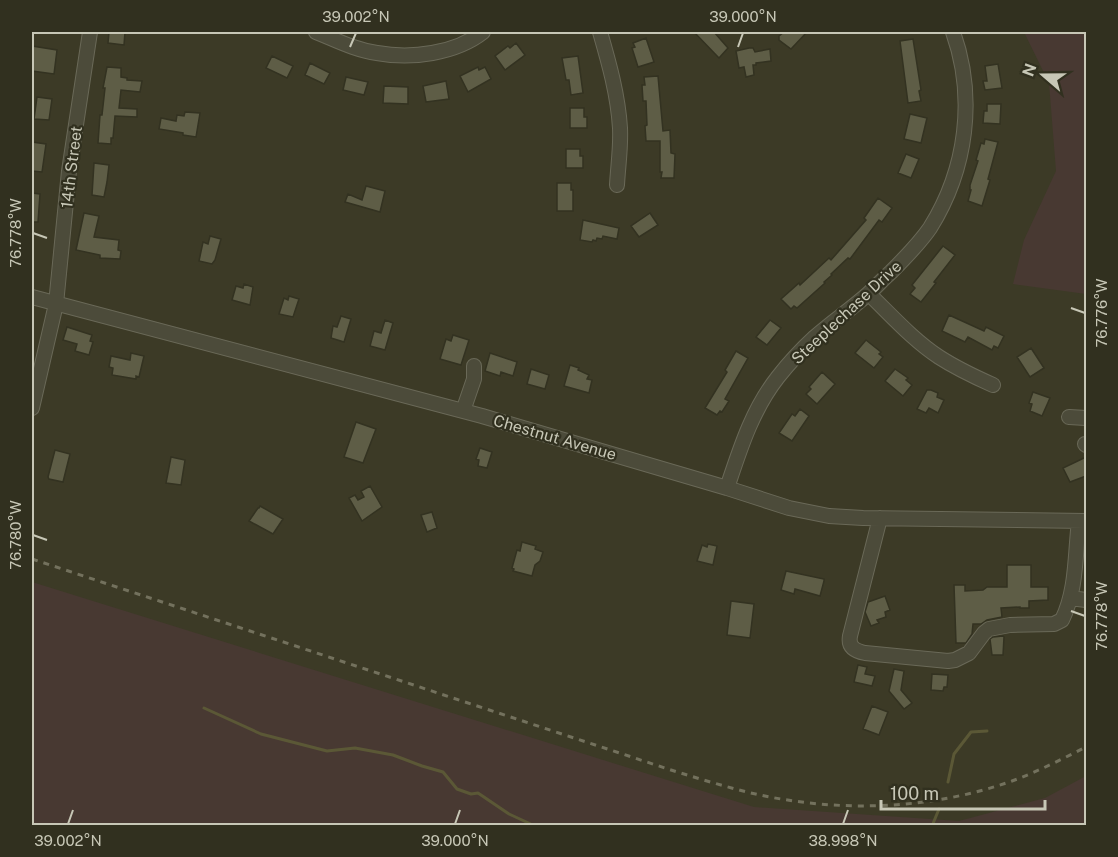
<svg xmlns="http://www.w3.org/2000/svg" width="1118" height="857" viewBox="0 0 1118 857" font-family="'Public Sans',sans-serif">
  <rect width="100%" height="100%" fill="#3c3a26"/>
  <!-- green -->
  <path fill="#483932" d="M1024 32H1086V294L1013 284 1024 240 1056 171 1049 83Z
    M32 582 754 807 959 821 1045 798 1086 776V825H32Z"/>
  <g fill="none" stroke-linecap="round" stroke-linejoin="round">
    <!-- stream -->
    <path stroke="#5b5836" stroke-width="3" d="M204 708 261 734 327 751 355 748 393 755 422 766 443 772 457 789 471 794 478 793 509 814 535 826
      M948 782 954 754 971 732 987 731
      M932 826 939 809"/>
  </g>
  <!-- building -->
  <path fill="#5e5d46" stroke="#333221" stroke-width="1.5" d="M109 32H125L124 45 108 43Z
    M694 32H714L728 48 719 58Z
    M784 32H807L791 49 779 40V36Z
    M646 38 654 62 638 67 632 48 635 47 633 43Z
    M913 39 921 90 919 91 921 101 908 103 900 41Z
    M516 43 525 55 505 70 495 56 508 46 510 48Z
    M32 46 57 50 54 74 32 71Z
    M749 48H753L755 52 770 49 771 61 756 63V65H753L754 75 746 77 744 67 739 68 736 51Z
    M272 56 293 66 287 78 266 68Z
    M578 56 583 93 571 95 569 80H566L562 58Z
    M310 63 330 73 324 84 305 75Z
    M998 64 1002 88 985 90 983 81H987L985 66Z
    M107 67 121 68V77L127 78V80L142 81 140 92 121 90 119 108 137 109V117L115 116 113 138H111V144L98 143 100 115H102L105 88H103Z
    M478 67 479 70 485 67 491 79 468 92 460 76Z
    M658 76 663 131 670 130 671 153 675 154 674 178H661L662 172H660V141H646L645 126 647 125 646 101H643L642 85H645L644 77Z
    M346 77 368 82 364 95 343 90Z
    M446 81 449 99 426 102 423 86Z
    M384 86 408 87V104L383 103Z
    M37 97 52 99 49 120 34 119Z
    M987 104H1001L1000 124 983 123 984 111H987Z
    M570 108H584V117H587V128H570Z
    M185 112 200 113 196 137 183 135V133L159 129 161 118 176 121 177 115 184 116Z
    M910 114 927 118 921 143 904 139Z
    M985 139 998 142 988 179 990 180 982 206 968 201 971 190H970V185L978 161 976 160 981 143 984 144Z
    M32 142 46 144 42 172 32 171Z
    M566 149H580V156H583V168H566Z
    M906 154 919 159 911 178 898 173Z
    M94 163 109 165 107 182 104 197 92 195Z
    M557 183H571V190H573V211H557Z
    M366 186 385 191 380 212 345 202 348 194 362 200Z
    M32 193 40 194 38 222H32Z
    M878 198 892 208 882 222 879 220 850 259 848 258 831 274 832 275 824 282 825 283 797 308 794 306 791 309 781 299 799 283 800 285 829 258 831 260 866 220 864 218Z
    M84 213 99 216 94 237 119 240 118 250 121 251 120 259 100 258V255L76 250Z
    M650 213 658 225 639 237 631 226Z
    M583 220 619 228 617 239 603 236 602 239 597 238 596 241 593 240 592 242 580 240Z
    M210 236 221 239 215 260 212 264 199 261 203 242 208 244Z
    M943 246 955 255 934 282 936 283 921 302 910 294 915 288 912 285Z
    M244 284 253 287 250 305 232 300 236 286 243 288Z
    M289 296 299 299 293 317 279 314 284 298 288 300Z
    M949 315 984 331 986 327 1004 336 998 348 994 346 992 350 968 337 965 342 942 331Z
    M341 316 351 319 344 342 331 338 333 326 337 327Z
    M385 320 393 323 385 350 370 346 374 331 381 333Z
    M770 320 781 328 767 345 756 337Z
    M67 327 92 335 90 341 93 342 89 355 75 351 77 344 63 340Z
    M453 335 469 340 461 365 440 359 446 339 451 341Z
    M866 340 881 352 879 354 883 357 874 368 855 353Z
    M1031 348 1044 368 1030 377 1017 357Z
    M736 351 748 358 725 399 729 401 722 412 720 411 717 415 705 408 727 372 725 370Z
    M131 353 144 356 139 377 136 376V379L112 375 113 368 109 367 111 356 130 360Z
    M490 353 517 362 513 376 501 372 500 376 485 371Z
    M570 365 579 368 578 370 589 375 587 379 592 380 589 393 564 386Z
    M531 369 549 375 545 389 527 384Z
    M895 369 908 378 906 380 912 385 903 396 885 381Z
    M822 372 835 384 817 404 806 394 811 389 809 387Z
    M927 390H931L938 393 937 397 944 400 938 413 929 408 926 413 917 409Z
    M1033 392 1050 398 1042 416 1030 411 1032 404 1029 403Z
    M800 409 809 416 792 441 779 433 792 414 795 416Z
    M356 422 376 429 363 463 344 457Z
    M480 448 492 452 487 468 478 466 479 460 476 459Z
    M55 450 70 454 63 482 49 479 48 477Z
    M171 457 185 460 181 485 166 483Z
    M1086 457V476L1070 482 1063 468Z
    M370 486 382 507 362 521 349 498 355 495 358 500 364 497 361 491Z
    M260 506 283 519 273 534 249 521 258 508H259Z
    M432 512 437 528 427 532 421 515Z
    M522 542 536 546 535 549 543 552 540 561 535 565 532 576 513 571 514 569 512 568 517 550 520 551Z
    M708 544 717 546 713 565 697 561 702 545 707 547Z
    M1007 565H1031V587H1048V600L1029 601V608H1020V607L1001 608 1002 617 987 620 981 624H973L972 634 966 643H956L954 585H965V591L983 590 987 587H1007Z
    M786 571 824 579V581L820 596 795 589 794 594 781 590Z
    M885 596 890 610 885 612 886 617 877 620 879 623 871 626 865 612 868 602Z
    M731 601 754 604 750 638 727 635Z
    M1003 636 1004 637 1003 655H992L990 639 993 637Z
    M858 665 867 667 865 674 875 676 872 686 854 682Z
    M894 669 904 671 901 690 912 703 904 709 889 691Z
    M932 674 948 675 947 687H944L943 691 931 690Z
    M872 706 888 712 879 735 863 729Z"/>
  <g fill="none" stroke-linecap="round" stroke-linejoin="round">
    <!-- minor casing -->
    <g stroke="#6a6958" stroke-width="16">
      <path id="minor" d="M316 32C336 40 355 50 377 53 411 59 455 54 483 32
        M600 32C609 63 618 95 620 128 621 147 618 166 617 185
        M869 294C891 315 913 340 939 357 956 368 975 377 993 385
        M32 297 482 416 727 488 789 508 829 516 863 518 1086 521
        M32 408 56 304 69 171 90 32
        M463 411 474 379V366
        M1069 417 1086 418
        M1085 444 1086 445
        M727 488C740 449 752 410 778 377 789 363 802 349 815 337 832 322 851 309 868 294 876 287 883 279 891 272 905 258 919 244 930 228 967 169 976 97 953 32
        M880 518 850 636C848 647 855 651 865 653L948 661 955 660 969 653 984 633 989 629 1010 625 1054 624 1062 620C1077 590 1075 553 1079 521
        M1070 598 1086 600"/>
    </g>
    <!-- minor -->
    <use href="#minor" stroke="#4c4b3a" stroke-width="14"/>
    <!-- rail -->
    <path stroke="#73715d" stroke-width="3" stroke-dasharray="6 6" stroke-linecap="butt" d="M32 559 671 770C707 781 744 793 781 799 857 812 939 807 1012 781 1037 772 1062 759 1086 747"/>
  </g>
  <!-- ticks -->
  <path fill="none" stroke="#c7c7b6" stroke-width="2" d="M350 47 356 33M738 47 743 33M33 233 47 238M1071 308 1085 313M33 535 47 540M1071 611 1085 616M68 824 73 810M455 824 460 810M843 824 848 810"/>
  <g text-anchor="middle" stroke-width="4.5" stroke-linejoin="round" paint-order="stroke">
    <!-- street labels -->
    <g font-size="16" fill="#c7c7b6" stroke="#31301f">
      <text transform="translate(71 167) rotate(-83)" y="6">14th Street</text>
      <text transform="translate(846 312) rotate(-43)" y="6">Steeplechase Drive</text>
      <text transform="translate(555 437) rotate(16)" y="6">Chestnut Avenue</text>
    </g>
  </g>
  <!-- border -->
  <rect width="1118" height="857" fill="none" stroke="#31301f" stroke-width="66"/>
  <!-- north arrow -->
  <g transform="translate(1043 75) rotate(290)" stroke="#31301f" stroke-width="4.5" paint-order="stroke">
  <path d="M0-4.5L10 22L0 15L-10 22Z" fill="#c7c7b6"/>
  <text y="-9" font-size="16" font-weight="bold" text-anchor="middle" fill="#c7c7b6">N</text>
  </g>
  <!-- scale -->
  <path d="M881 800v9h164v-9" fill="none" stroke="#c7c7b6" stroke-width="3"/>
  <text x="890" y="800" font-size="18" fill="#c7c7b6" stroke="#31301f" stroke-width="4.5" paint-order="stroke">100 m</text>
  <rect x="33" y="33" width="1052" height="791" fill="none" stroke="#c7c7b6" stroke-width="2"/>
  <g font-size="15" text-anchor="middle" fill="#c7c7b6">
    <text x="356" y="22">39.002°N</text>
    <text x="743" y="22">39.000°N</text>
    <text transform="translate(16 233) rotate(-90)" y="5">76.778°W</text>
    <text transform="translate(1102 313) rotate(-90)" y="5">76.776°W</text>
    <text transform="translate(16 535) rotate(-90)" y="5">76.780°W</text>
    <text transform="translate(1102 616) rotate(-90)" y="5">76.778°W</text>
    <text x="68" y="846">39.002°N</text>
    <text x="455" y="846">39.000°N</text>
    <text x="843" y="846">38.998°N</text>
  </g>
</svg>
